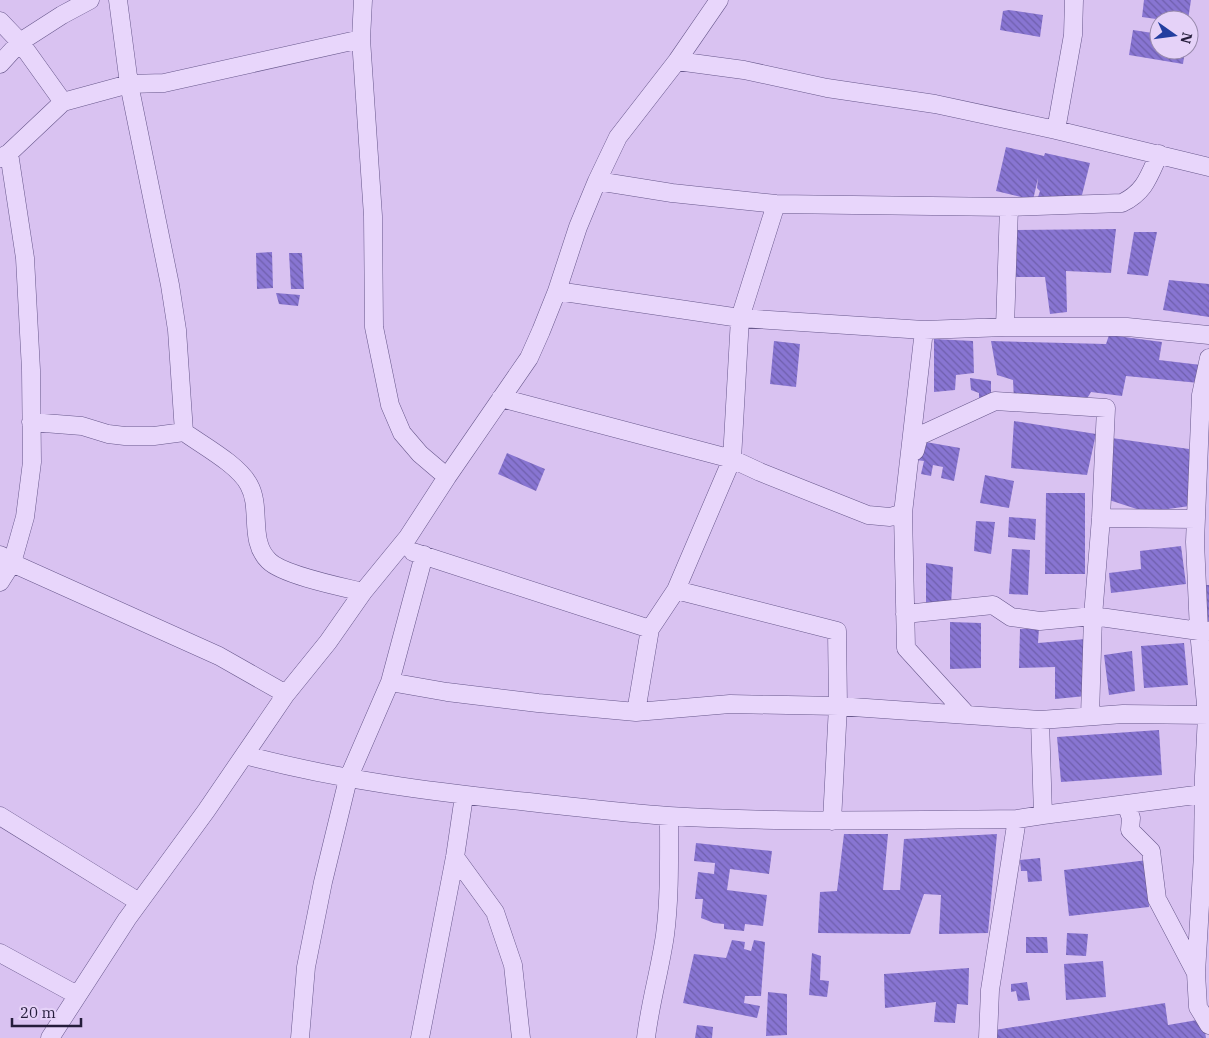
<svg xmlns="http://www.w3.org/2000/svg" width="1209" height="1038" viewBox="0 0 1209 1038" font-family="'IBM Plex Serif',serif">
  <defs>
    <pattern id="building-back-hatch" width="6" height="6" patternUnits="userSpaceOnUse" patternTransform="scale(1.25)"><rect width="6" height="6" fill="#8875d2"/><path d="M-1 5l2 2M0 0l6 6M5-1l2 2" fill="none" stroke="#6f5fac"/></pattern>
  </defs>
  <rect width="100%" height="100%" fill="#d9c2f1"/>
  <!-- building -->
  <path fill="url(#building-back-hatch)" d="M1144 0H1191L1188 20H1163L1142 17Z
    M1009 10 1043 15 1040 37 1000 30 1003 11Z
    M1133 30 1159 34V50H1185L1183 64 1129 55Z
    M1006 147 1044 156 1045 153 1090 163 1081 199 1035 206 1040 191 1037 188 1038 178 1033 200 996 191Z
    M1116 229 1111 273 1066 271 1067 312 1050 314 1045 277H1014L1015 230Z
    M1134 232H1157L1148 276 1127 274Z
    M272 252 273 288 257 289 256 253Z
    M289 253H302L304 289H291Z
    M1169 280 1209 284V317L1163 310Z
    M276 293 300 295 298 306 279 304Z
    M1109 335 1162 342 1159 360 1201 365 1199 383 1126 376 1122 396 1091 392 1085 402 1014 400 1013 380 997 375 991 341 1106 344Z
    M934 339 973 341 974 373 956 375 955 390 934 392Z
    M774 341 800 344 796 387 770 384Z
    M970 378 991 381V402H979V393L971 390Z
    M1014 421 1096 434 1087 475 1011 468Z
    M1112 438 1189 449 1190 506 1146 512 1109 500Z
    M920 441 960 448 954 481 941 478 943 467 933 465 931 476 921 474 924 461 916 460Z
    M507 453 545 469 536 491 498 474Z
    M985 475 1014 481 1009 508 980 503Z
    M1046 493H1085V574H1045Z
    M1009 517 1036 519 1035 540 1008 537Z
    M976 521 995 522 991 554 974 551Z
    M1181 546 1186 584 1111 593 1109 573 1141 569 1140 551Z
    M1012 549 1030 550 1028 595 1009 594Z
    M926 563 953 567 951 606 926 608Z
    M1206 585H1209V621H1207Z
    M950 622 981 623V668L950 669Z
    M1039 628 1038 643 1086 639V696L1055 699V667L1019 668 1020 629Z
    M1184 643 1188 685 1144 688 1141 646Z
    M1132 651 1135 691 1109 695 1104 655Z
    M1159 730 1162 775 1061 782 1057 737Z
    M844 834H888L883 890H900L904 839 997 834 988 933 939 934 941 895 924 894 910 934 818 933 820 892 837 891Z
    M696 843 772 851 769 874 730 869 727 890 767 895 763 926 745 924 744 931 724 929V924L714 923 701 918 703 899H695L698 872 714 874 715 863 694 861Z
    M1040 858 1042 881 1028 882 1027 871H1021L1020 860Z
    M1148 860 1149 907 1069 916 1064 870Z
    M1067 933 1088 934 1086 956 1066 955Z
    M1026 937H1047L1048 953H1026Z
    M732 940 745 942 744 949 751 951 754 940 765 942 761 996H745L744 1003 760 1006 757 1018 683 1003 694 954 726 958Z
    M812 953 821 956 820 980 829 981 827 997 809 995Z
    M1103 961 1106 997 1066 1000 1064 964Z
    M969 968 968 1005 957 1004 955 1023 934 1022 936 1002 885 1008 884 974Z
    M1027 982 1030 1000 1018 1001 1016 991 1011 992V984Z
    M768 992 787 994V1035L766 1036Z
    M1165 1003 1168 1025 1203 1019 1206 1038H996L995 1030Z
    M697 1025 713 1027 712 1038H695Z"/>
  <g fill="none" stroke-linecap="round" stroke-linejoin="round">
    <!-- minor casing -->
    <g stroke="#68588c" stroke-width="19">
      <path id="minor" d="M118 0 129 84 170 285 177 330 184 432
        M363 0 361 39 373 216 374 327 390 405 402 433 420 454 447 477
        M0 21 20 42 63 102
        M677 61 744 70 827 88 935 104 1056 130 1209 167
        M0 64 20 42 62 15 90 0
        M1056 130 1073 35 1074 0
        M0 158 9 153 63 102 129 84 164 83 361 39
        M597 181 672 193 776 204 1009 207 1122 203C1145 192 1149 176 1159 154
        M557 291 740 318 924 330
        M1005 327H1127L1209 335
        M1209 358 1201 395 1195 542 1199 631 1207 715 1204 776 1203 854 1196 973 1198 1007 1209 1025
        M501 398 732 459 760 472 868 515 890 517 903 513
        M31 422 82 426 108 434 125 436H154L184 432C202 445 239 465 249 485 262 508 248 541 269 561 283 575 342 587 363 592
        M915 451 919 436 995 401 1106 408 1101 518 1093 616 1090 716
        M1101 518 1196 519
        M413 552 650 629
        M0 555 12 563 219 656 286 694
        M0 582 12 563 25 517 32 462 31 370 25 258 9 153
        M676 590 837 631 838 706 832 821
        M905 614 993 605 1011 617 1040 621 1093 616 1199 631H1209
        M390 682 447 692 538 703 636 712 730 704 838 706 1040 720 1123 714 1209 715
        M636 712 650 629 676 590 732 459 740 318 776 204
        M967 715 906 648 903 513 924 330 1005 327 1009 207
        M1040 720 1043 815
        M245 755C338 780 433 792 529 802 576 807 623 813 669 816 785 823 901 820 1017 819L1043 815 1203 794
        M1126 804 1131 818 1130 830 1151 851 1157 899 1196 973
        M0 816 139 902
        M455 857 495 912 513 965 521 1038
        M0 953 77 995
        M50 1038 127 919 206 811 286 694 328 642 363 592 408 537 447 477 529 358 541 331 557 291 578 227 597 181 618 137 677 61 719 0
        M300 1038 306 967 323 882 348 779 390 682 424 555
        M420 1038 455 857 464 796
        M646 1038C650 1003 660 970 665 935 670 896 669 856 669 816
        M988 1038 990 990 1017 819"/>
    </g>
    <!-- minor -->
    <use href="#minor" stroke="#e8d6fb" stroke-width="18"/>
  </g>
  <!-- north arrow -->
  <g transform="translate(1174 35) rotate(104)"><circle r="24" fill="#e5d2f8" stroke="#988aac"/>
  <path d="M0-4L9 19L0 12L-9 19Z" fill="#233e9f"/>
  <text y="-8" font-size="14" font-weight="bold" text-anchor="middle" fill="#251d3b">N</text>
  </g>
  <!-- scale -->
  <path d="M12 1018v8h69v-8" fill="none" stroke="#251d3b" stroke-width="2.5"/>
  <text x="20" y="1018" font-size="15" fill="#251d3b" stroke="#e5d2f8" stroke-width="4" paint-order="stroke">20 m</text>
</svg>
